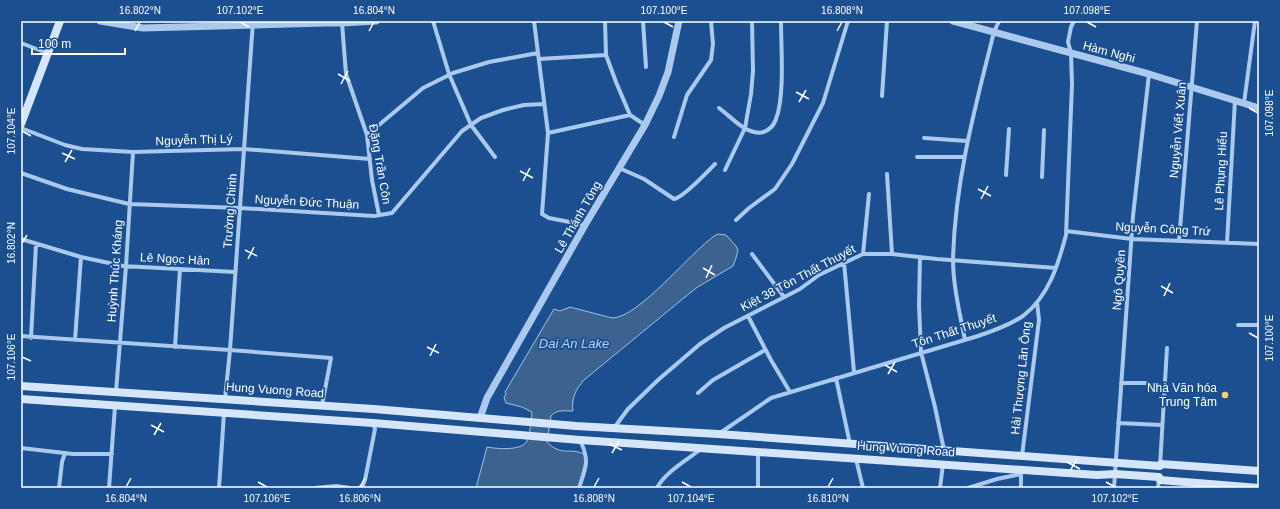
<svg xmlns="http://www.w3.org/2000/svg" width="1280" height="509" viewBox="0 0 1280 509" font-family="Arial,sans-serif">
  <rect width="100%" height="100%" fill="#1b4f8f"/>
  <!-- water -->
  <path fill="#3c6290" stroke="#9cc4f0" d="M717 234 726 235 736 246 738 250 736 258 733 266 696 288 584 380C576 389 571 398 573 411 565 411 557 409 551 416L547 442C562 457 569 447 584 454L586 459 578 488H476L487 447C497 449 522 451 527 441 530 435 531 420 532 412L522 407 506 403 504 397 506 394 505 392 554 309 560 311 570 307 612 318C639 318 691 251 717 234Z"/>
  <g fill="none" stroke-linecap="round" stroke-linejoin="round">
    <!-- minor -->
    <path stroke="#a9c9ee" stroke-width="4" d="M433 21 449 74 471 125 495 157
      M534 21 548 133 542 214 549 218 585 225
      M605 21 606 55 616 82 630 115 645 125
      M643 21 646 67
      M342 23 346 74 367 135 372 180 379 215
      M21 43 47 53
      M539 59 606 55
      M882 96 887 21
      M1244 103 1255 21
      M719 108C730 116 741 129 754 132 764 135 773 128 776 119 785 96 781 47 781 21
      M21 128 65 145 82 149 133 152 244 149 370 159
      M548 133 630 115
      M367 135 423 88 453 73 489 62 538 53
      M674 137 687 95 711 60 713 44 711 21
      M924 138 967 141
      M917 157H964
      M619 168 644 179 674 199C684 197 707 172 715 164
      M725 170 745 128 751 94 753 71 752 21
      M21 173 67 189 129 204 240 208 374 216 392 213 462 131 481 118 503 110 524 105 544 104
      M887 174 892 254
      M1006 175 1009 129
      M1042 177 1044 130
      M736 220 749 208 775 189 792 164 823 103 848 21
      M1066 231 1132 239 1259 244
      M21 239 81 257 123 266 235 272
      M1179 241 1197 21
      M1227 243 1235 100
      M752 254 784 297
      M863 254 869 194
      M920 257 919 305 921 352 935 407 944 450
      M844 262 854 372
      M748 316 771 360 790 392
      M1238 325H1259
      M21 336 230 350 331 358 322 405
      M31 338 36 244
      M75 340 81 257
      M965 340C960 314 953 286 953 259 955 181 975 107 994 32L999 21
      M175 347 180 269
      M836 378 850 444
      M1121 383H1146
      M116 392 126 266 133 152
      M698 393 713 380 765 350
      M225 399 230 350 253 21
      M1118 423 1162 425
      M614 428 628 409 658 380 700 344 724 328 800 289 819 275 863 254H892L937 259 1056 268
      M720 433 771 398 978 336C993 331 1010 325 1023 316 1049 296 1058 265 1066 235L1072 84 1071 53 1068 42 1071 27 1074 21
      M21 448 73 454H112
      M758 451V488
      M1022 456 1039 320 1037 302
      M856 459 863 488
      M1160 466 1167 348
      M59 488 62 462 65 453
      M109 488 115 406
      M219 488 224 413
      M315 488 336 486 350 488
      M359 488 363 485 365 480 375 429 373 423
      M579 488C586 467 590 461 580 440
      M657 488C664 473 688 459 701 449
      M940 488 943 464
      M968 488 997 479 1021 474
      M1021 488V472
      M1114 488 1133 216 1149 74
      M1158 488 1159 480"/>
    <!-- tertiary -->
    <path stroke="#a9c9ee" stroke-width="7" d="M100 21 143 28 324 23H342L376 21
      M953 21 1149 74 1259 108
      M480 418 487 398 585 225 645 125 659 96 668 72 679 21"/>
    <!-- secondary -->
    <path stroke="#d6e6fa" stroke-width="8" d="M21 124 60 21
      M21 386 374 409 576 426 718 434 1160 466 1161 464 1259 471
      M21 399 373 423 580 440 1097 475 1115 474 1159 477 1160 480 1259 488"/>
  </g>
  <!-- ticks -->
  <path fill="none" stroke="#fff" stroke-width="1.5" d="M240 22 249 27M664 22 673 27M1087 22 1096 27M135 31 140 22M369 31 374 22M837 31 842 22M338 74 350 81M341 84 348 71M796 92 809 99M799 102 806 90M1249 108 1258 113M22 131 31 136M62 153 75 159M65 162 72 150M520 171 533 178M523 181 530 168M978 189 991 196M981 199 988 186M22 243 27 235M245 250 257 256M248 259 254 247M703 268 715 275M706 278 712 265M1161 286 1173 293M1164 296 1170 283M1249 333 1258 338M427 347 439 353M430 356 436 344M22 357 31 361M885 365 897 372M888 374 895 362M151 425 164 432M154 435 161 423M609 444 622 450M612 453 619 441M1067 462 1080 469M1070 471 1077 459M258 482 267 487M682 482 691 487M1106 482 1115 487M126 487 131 478M360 487 365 478M594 487 599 478M828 487 833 478"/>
  <!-- markers -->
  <circle fill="#ffd166" stroke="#1b4f8f" stroke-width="1.5" cx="1225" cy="395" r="4"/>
  <g text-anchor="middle" stroke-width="3.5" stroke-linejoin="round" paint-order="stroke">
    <!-- street labels -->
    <g font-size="12" fill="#fff" stroke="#1b4f8f">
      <text transform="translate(1109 52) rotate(15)" y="4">Hàm Nghi</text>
      <text transform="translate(1178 130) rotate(-85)" y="4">Nguyễn Viết Xuân</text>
      <text transform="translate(194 140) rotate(-2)" y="4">Nguyễn Thị Lý</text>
      <text transform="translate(380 164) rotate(80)" y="4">Đặng Trần Côn</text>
      <text transform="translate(1221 171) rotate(-87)" y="4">Lê Phụng Hiểu</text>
      <text transform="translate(307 202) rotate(3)" y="4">Nguyễn Đức Thuận</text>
      <text transform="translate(230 211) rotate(-86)" y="4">Trường Chinh</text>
      <text transform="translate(578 217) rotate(-60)" y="4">Lê Thánh Tông</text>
      <text transform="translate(1163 229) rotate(3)" y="4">Nguyễn Công Trứ</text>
      <text transform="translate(175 259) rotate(3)" y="4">Lê Ngọc Hân</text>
      <text transform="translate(115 271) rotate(-86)" y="4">Huỳnh Thúc Kháng</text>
      <text transform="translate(798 278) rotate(-28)" y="4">Kiệt 38 Tôn Thất Thuyết</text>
      <text transform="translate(1119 280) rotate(-86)" y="4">Ngô Quyền</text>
      <text transform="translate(954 331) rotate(-18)" y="4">Tôn Thất Thuyết</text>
      <text transform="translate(1021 378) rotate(-84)" y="4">Hải Thượng Lãn Ông</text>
      <text transform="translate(275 390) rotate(4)" y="4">Hung Vuong Road</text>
      <text transform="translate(906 449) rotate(4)" y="4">Hung Vuong Road</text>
    </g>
    <!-- poi labels -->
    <g font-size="12" fill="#fff" stroke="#1b4f8f" text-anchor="end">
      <text x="1217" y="392">Nhà Văn hóa<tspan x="1217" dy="14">Trung Tâm</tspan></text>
    </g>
    <!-- water labels -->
    <g font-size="13" font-style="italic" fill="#b5d3f5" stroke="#1b4f8f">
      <text x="574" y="348">Dai An Lake</text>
    </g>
  </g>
  <!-- border -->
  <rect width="1280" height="509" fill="none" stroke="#1b4f8f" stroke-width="44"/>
  <!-- scale -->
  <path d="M32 48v6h93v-6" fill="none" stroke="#ffffff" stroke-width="2"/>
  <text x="38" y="48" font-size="12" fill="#ffffff" stroke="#1b4f8f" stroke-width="3" paint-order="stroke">100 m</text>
  <rect x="22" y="22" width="1236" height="465" fill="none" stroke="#fff" stroke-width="1.5"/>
  <g font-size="10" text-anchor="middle" fill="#fff">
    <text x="140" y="14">16.802°N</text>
    <text x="240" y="14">107.102°E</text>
    <text x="374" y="14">16.804°N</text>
    <text x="664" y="14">107.100°E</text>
    <text x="842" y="14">16.808°N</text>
    <text x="1087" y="14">107.098°E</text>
    <text transform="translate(1269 113) rotate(-90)" y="4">107.098°E</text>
    <text transform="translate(11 131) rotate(-90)" y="4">107.104°E</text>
    <text transform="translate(11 243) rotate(-90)" y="4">16.802°N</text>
    <text transform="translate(1269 338) rotate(-90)" y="4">107.100°E</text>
    <text transform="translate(11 357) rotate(-90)" y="4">107.106°E</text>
    <text x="126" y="502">16.804°N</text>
    <text x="267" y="502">107.106°E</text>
    <text x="360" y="502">16.806°N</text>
    <text x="594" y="502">16.808°N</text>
    <text x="691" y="502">107.104°E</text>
    <text x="828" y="502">16.810°N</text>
    <text x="1115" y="502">107.102°E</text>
  </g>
</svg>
